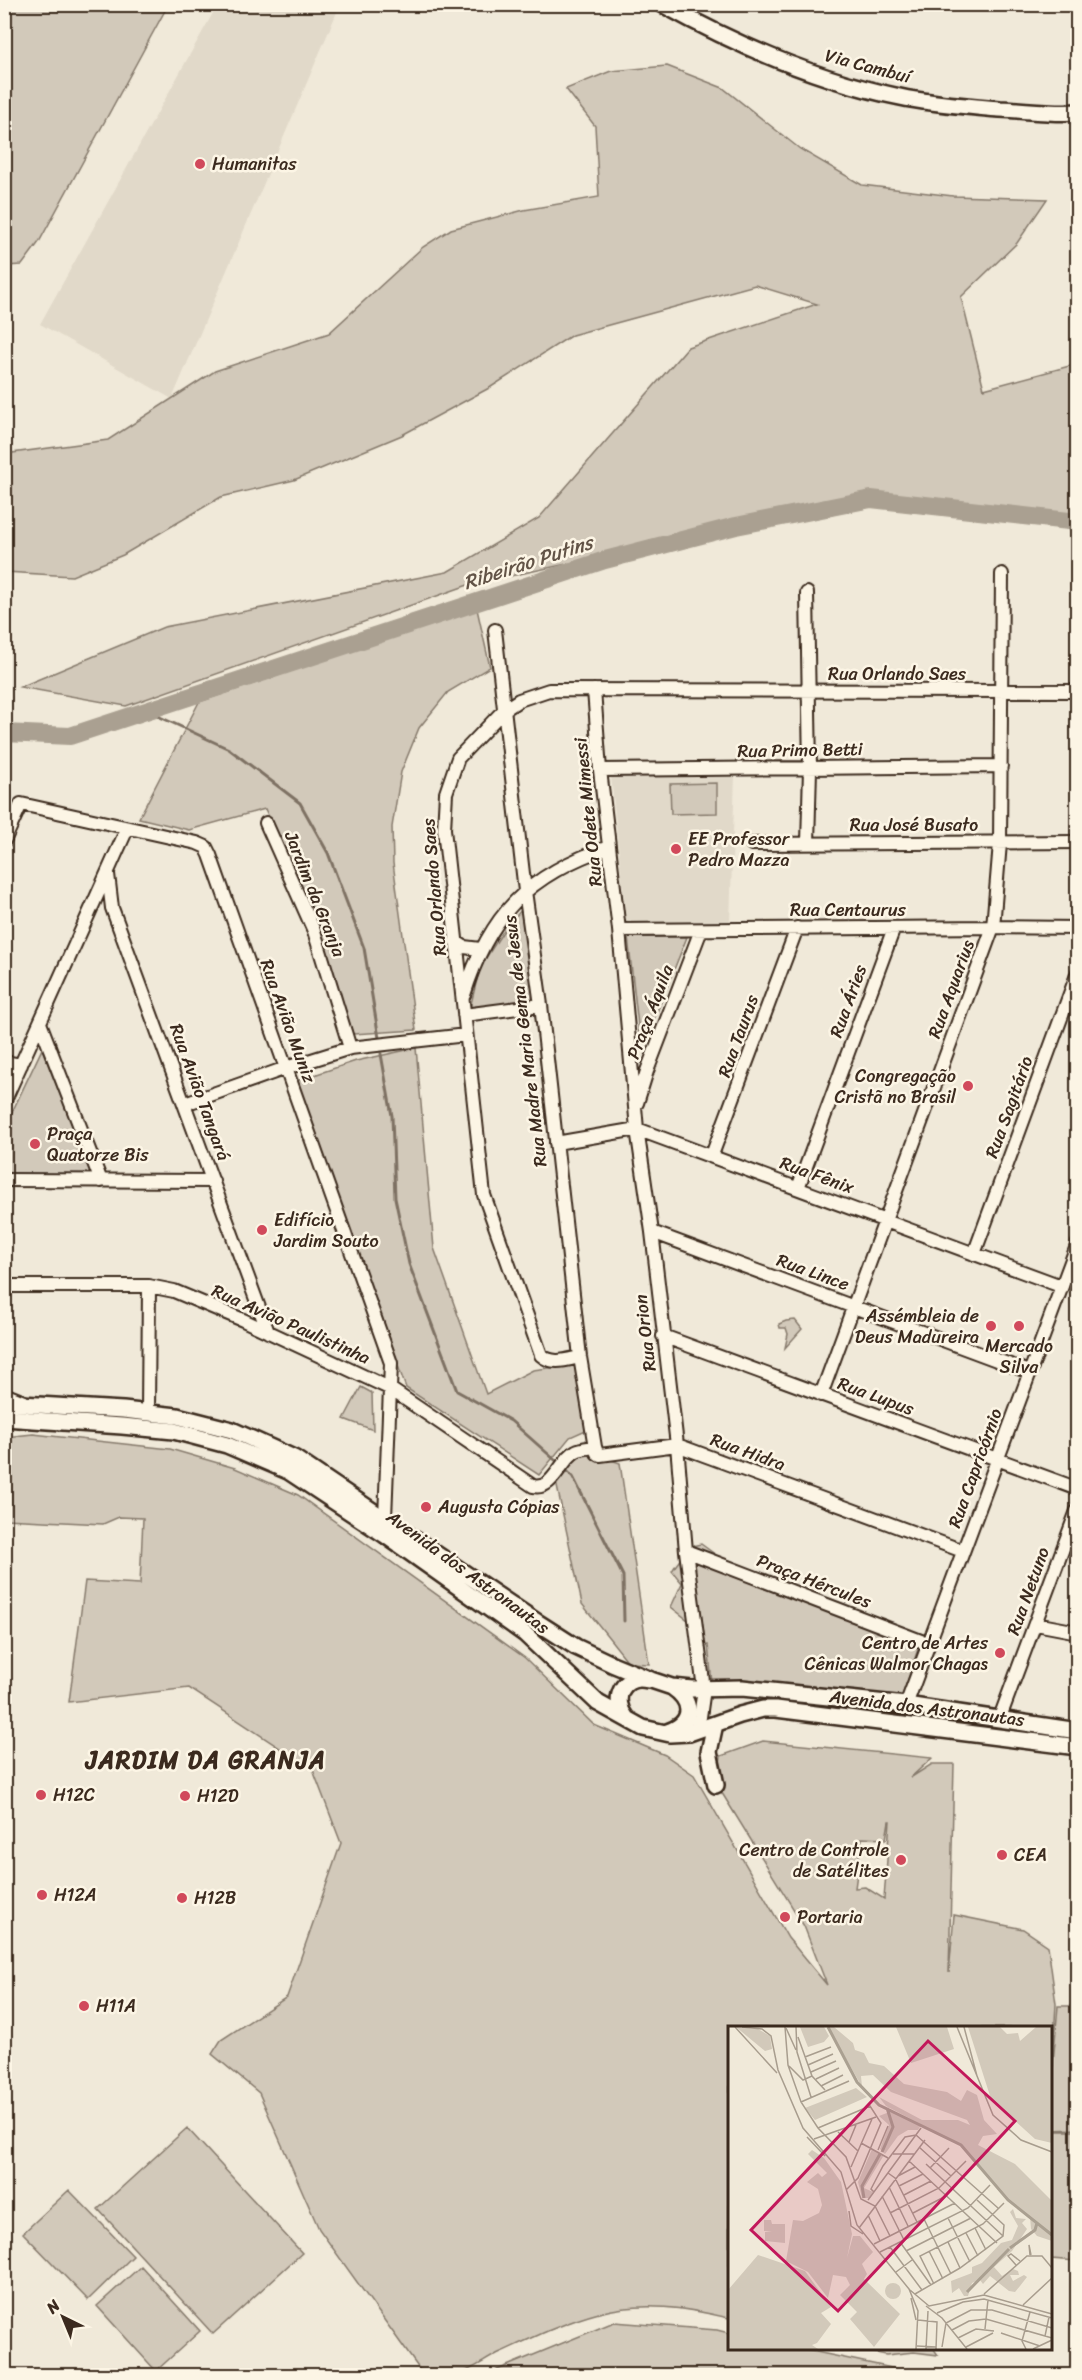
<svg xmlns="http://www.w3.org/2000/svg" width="1082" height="2380" viewBox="0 0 1082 2380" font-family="Sriracha,sans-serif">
  <rect width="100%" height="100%" fill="#f0e9d9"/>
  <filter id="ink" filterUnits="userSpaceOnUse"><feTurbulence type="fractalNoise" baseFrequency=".0167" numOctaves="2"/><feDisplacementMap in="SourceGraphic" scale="12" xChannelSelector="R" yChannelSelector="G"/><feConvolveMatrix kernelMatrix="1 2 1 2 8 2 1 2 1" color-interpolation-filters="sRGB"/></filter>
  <g filter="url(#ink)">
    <!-- built -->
    <path fill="#e1d9c9" d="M218 4 340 5 172 399 40 324Z
      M735 775 730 922H626L611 777Z"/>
    <!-- green -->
    <path fill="#d2c9ba" stroke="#867a6c" stroke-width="1.5" fill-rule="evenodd" d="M5 4 168 5 39 242 22 265 5 266Z
      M667 66 723 88 800 149 862 185 953 196 1047 199 1017 243 961 297 984 389 1077 364V522L871 499 468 585 126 706 20 687 164 627 447 572 539 518 688 347 817 304 755 285 572 335 491 387 402 435 294 480 221 497 123 555 72 576 5 572V454L108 440 215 371 329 333 423 247 451 229 524 210 599 197 595 126 566 89 611 71Z
      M477 609 490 667 448 692 419 728 401 772 392 827 393 863 416 1030 353 1034 318 923 265 809 189 830 139 818 199 702Z
      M717 783V813L671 814 670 784Z
      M525 906 534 1000 470 1008 480 967 506 927Z
      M628 937H687L641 1052Z
      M416 1048 434 1248 486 1394 533 1370 578 1364 588 1429 570 1437 539 1475 406 1388 296 1081 356 1061Z
      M42 1049 93 1177 5 1175V1127Z
      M795 1320 802 1329 785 1348 788 1334 786 1328H780L779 1324 786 1321Z
      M361 1387 372 1393 373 1430 344 1419Z
      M33 1434 170 1449 235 1468 298 1495 525 1658 594 1725 665 1755 694 1775 788 1938 827 1985 804 1926 717 1785 721 1756 763 1741 932 1758 910 1778 932 1764H954L949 1973 954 1915 1023 1929 1048 1946 1056 2004 1051 2087 1058 2006H1077V2129L1051 2130 1050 2028H730L729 2318C686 2308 643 2301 599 2313 565 2322 532 2338 501 2352 486 2359 471 2371 456 2375 445 2378 431 2373 420 2370L319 2229 259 2093 212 2054 221 2040 287 1997 341 1843 313 1770 189 1688 69 1702 85 1581 140 1584 143 1518 119 1517 103 1524 5 1519V1437ZM889 1821H890L884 1899 865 1887 855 1888 862 1838 886 1839Z
      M584 1451 620 1463 649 1664 629 1663 582 1604 555 1477Z
      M701 1544 723 1560 722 1572 919 1646 902 1697 725 1682 712 1683 708 1645 694 1650 689 1621 671 1607 682 1583 672 1571C677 1562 684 1557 687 1547Z
      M187 2128 302 2253 213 2334 98 2209Z
      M1051 2131H1077V2261L1051 2259Z
      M69 2190 133 2256 88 2300 23 2233Z
      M141 2266 200 2331 156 2371 97 2306Z
      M614 2322 717 2330 729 2333 730 2348 802 2349 925 2375H485Z
      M857 2349H934L938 2355 914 2352 886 2355Z"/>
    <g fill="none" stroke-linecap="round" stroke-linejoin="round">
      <!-- stream -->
      <path stroke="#7e7163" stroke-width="3" d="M147 711 229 749 300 803 328 853 364 948 379 1038
        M381 1054 392 1116 395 1198 409 1264 457 1391 511 1421 555 1460
        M567 1471 573 1477 623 1576 624 1621"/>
      <!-- river -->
      <path stroke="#aaa091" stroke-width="18" d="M4 733 70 736 605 560 736 526 871 499 1078 522"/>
      <!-- minor casing -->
      <g stroke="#3b2a1e" stroke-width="16">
        <path id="minor" d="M807 593 810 769 808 843
          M495 630 525 891 541 1005 580 1357 595 1447
          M594 690 600 770 619 930 637 1129 652 1232 677 1445 686 1551 704 1689 700 1717 695 1730
          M600 770 1001 766
          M266 823 314 931 350 1048
          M4 841 21 804 197 843 206 847 210 855 391 1363 385 1518
          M752 844 1078 842
          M108 874 112 908 268 1332
          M619 930 993 927 1078 928
          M455 941 464 947 480 949
          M464 995C489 914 529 874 609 847
          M464 1015 541 1005
          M40 1023 101 1181
          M4 1062 21 1065
          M4 1102 127 829
          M637 1103 647 1071 701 930
          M185 1104 286 1068 350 1048 466 1035
          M556 1143 637 1129 1061 1286
          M712 1155 797 928
          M4 1180 213 1181
          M798 1188 894 928
          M652 1232 1029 1372
          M974 1254 1078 972
          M4 1286H149L174 1291 243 1320 389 1388 533 1486C553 1491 560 1460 576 1451 581 1448 589 1448 595 1447L597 1453 600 1455 677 1445 963 1551
          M663 1336 1078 1489
          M580 1357C566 1360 552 1365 541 1355L484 1195 444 829 446 793 458 758 504 710 519 700 549 690 1078 691
          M4 1394 24 1402
          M821 1395 993 927 1000 843 1002 574
          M148 1412 149 1286
          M686 1551 929 1644
          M1036 1624 1078 1632
          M906 1705 1078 1243
          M999 1720 1078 1508"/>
      </g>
      <!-- major casing -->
      <g stroke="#3b2a1e" stroke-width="20">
        <path id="major" d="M662 4C736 45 817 80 900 97 932 104 967 106 1000 109 1026 110 1052 114 1078 112
          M4 1403 123 1410 177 1416 232 1430 294 1458 537 1622 576 1647 612 1664 651 1680 672 1687 692 1689 742 1688 906 1705 1078 1731
          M4 1418 122 1426 174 1431 227 1445 288 1471 385 1535 525 1634 598 1703 643 1728 670 1734 689 1733 740 1715 763 1709H776L1078 1747
          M626 1718C611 1699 622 1674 648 1680
          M715 1724 709 1752 716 1785
          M667 1732C694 1723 694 1702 672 1687"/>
      </g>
      <!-- minor -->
      <use href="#minor" stroke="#fcf5e5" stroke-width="12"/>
      <!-- major -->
      <use href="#major" stroke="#fcf5e5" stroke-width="15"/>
    </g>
  </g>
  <!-- markers -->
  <g fill="#d1495b" stroke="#fcf5e5" stroke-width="2">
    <circle cx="200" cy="164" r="6"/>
    <circle cx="676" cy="849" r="6"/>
    <circle cx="968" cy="1086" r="6"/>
    <circle cx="35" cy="1144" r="6"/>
    <circle cx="262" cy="1230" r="6"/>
    <circle cx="991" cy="1326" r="6"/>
    <circle cx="1019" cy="1326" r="6"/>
    <circle cx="426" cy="1507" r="6"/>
    <circle cx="1000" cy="1653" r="6"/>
    <circle cx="41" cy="1795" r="6"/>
    <circle cx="185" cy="1796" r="6"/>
    <circle cx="1002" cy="1855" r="6"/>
    <circle cx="901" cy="1860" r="6"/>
    <circle cx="42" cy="1895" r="6"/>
    <circle cx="182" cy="1898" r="6"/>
    <circle cx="785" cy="1917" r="6"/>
    <circle cx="84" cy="2006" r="6"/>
  </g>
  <g text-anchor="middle" stroke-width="5" stroke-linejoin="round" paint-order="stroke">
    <!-- street labels -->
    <g font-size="18" fill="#3b2a1e" stroke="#fcf5e5">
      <text transform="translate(868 66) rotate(15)" y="6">Via Cambuí</text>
      <text x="897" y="680">Rua Orlando Saes</text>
      <text transform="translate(800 750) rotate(-1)" y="6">Rua Primo Betti</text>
      <text transform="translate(588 812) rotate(-96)" y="6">Rua Odete Mimessi</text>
      <text x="914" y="831">Rua José Busato</text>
      <text transform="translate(434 887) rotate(-95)" y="6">Rua Orlando Saes</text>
      <text transform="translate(315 894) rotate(68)" y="6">Jardim da Granja</text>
      <text x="848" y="916">Rua Centaurus</text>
      <text transform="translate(951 989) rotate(-70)" y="6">Rua Aquarius</text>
      <text transform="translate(848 1001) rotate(-70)" y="6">Rua Áries</text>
      <text transform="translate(650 1012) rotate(-69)" y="6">Praça Áquila</text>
      <text transform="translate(288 1021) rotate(70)" y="6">Rua Avião Muniz</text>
      <text transform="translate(738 1036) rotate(-70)" y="6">Rua Taurus</text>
      <text transform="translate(525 1041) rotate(-97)" y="6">Rua Madre Maria Gema de Jesus</text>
      <text transform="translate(200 1092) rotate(70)" y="6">Rua Avião Tangará</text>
      <text transform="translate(1009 1107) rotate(-70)" y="6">Rua Sagitário</text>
      <text transform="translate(817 1175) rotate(20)" y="6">Rua Fênix</text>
      <text transform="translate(813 1272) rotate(20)" y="6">Rua Lince</text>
      <text transform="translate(291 1324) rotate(24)" y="6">Rua Avião Paulistinha</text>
      <text transform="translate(645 1333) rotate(-97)" y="6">Rua Orion</text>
      <text transform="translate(876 1396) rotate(20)" y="6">Rua Lupus</text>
      <text transform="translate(748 1452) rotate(20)" y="6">Rua Hidra</text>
      <text transform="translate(975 1468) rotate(-70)" y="6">Rua Capricórnio</text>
      <text transform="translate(468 1572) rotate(36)" y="6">Avenida dos Astronautas</text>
      <text transform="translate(814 1581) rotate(21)" y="6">Praça Hércules</text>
      <text transform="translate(1028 1591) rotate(-70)" y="6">Rua Netuno</text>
      <text transform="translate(927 1708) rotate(7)" y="6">Avenida dos Astronautas</text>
    </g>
    <!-- poi labels -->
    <g font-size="18" fill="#3b2a1e" stroke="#fcf5e5" text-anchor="start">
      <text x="212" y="170">Humanitas</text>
      <text x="688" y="845">EE Professor<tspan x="688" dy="21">Pedro Mazza</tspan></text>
      <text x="956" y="1082" text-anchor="end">Congregação<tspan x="956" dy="21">Cristã no Brasil</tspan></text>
      <text x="47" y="1140">Praça<tspan x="47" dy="21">Quatorze Bis</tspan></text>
      <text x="274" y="1226">Edifício<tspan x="274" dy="21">Jardim Souto</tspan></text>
      <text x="979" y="1322" text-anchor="end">Assémbleia de<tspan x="979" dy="21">Deus Madureira</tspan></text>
      <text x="1019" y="1352" text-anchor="middle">Mercado<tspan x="1019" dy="21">Silva</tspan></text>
      <text x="438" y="1513">Augusta Cópias</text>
      <text x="988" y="1649" text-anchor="end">Centro de Artes<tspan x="988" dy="21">Cênicas Walmor Chagas</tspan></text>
      <text x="53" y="1801">H12C</text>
      <text x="197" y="1802">H12D</text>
      <text x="889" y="1856" text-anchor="end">Centro de Controle<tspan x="889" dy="21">de Satélites</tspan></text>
      <text x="1014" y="1861">CEA</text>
      <text x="54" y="1901">H12A</text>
      <text x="194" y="1904">H12B</text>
      <text x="797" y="1923">Portaria</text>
      <text x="96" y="2012">H11A</text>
    </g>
    <!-- water labels -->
    <g font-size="20" font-style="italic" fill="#625346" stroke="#fcf5e5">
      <text transform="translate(528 562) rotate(-18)" y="7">Ribeirão Putins</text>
    </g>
    <!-- district labels -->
    <g font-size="24" font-weight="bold" letter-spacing="1.5" fill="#3b2a1e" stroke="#fcf5e5">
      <text x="206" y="1768">JARDIM DA GRANJA</text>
    </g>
  </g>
  <!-- overview -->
  <g transform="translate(728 2026)">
    <rect width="324" height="324" fill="#f0e9d9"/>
    <path d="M8 1 30 3 42 10 44 23 37 25ZM72 1H96L101 10 96 16 80 21ZM100 1H106L125 17 127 24 136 27 141 37 156 40 176 58 219 66 233 75 239 64 249 69 256 94 269 108 255 110 250 119 287 138 324 175V215L309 210 303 203 302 191 279 173 233 119 158 80 151 71 194 94H230L242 99 239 94 163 66 145 49 133 50 134 61ZM168 1H219L226 23 183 37ZM240 1H272L279 8 290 7 292 15 308 1H324V117L307 113 263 73ZM128 62 139 71 87 94 77 82ZM164 85 193 99 190 104H180L170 110 157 128 152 123 161 99 151 90ZM144 123 156 129 136 162 145 166 141 172H134L130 156ZM84 124 96 132 113 156 124 208 119 232 125 210H132L145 226 134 238 139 248 136 253 172 288 146 321 122 293 129 286 112 269 122 259 118 251 105 249 100 272 80 246 58 235 65 194 75 195 91 187 94 179 90 163 79 156 90 147 94 151 99 147 80 128ZM285 183 288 192 298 193 294 197 299 203 284 225 266 241 274 250 285 243 290 245 291 249H282L285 255 296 249 299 251 292 260 287 266 281 265 262 250 255 258 252 254 244 257 240 270H236L231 262 224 267 223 255 244 247V241L254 237 273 217 284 214 290 200 282 186ZM43 194 44 198H57V217L37 215V206L44 205H36V194ZM30 229 77 245 103 281 93 287 103 298 89 317 84 319 90 323H0V264ZM157 265a8 8 0 1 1 16 0a8 8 0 1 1-16 0Z" fill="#d2c9ba"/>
    <path fill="none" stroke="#aaa091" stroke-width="3" d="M100 1 129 56 151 79 233 119 280 174 324 209M154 126 165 101 159 82M136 172 134 160 152 128M282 222 307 204 309 197M239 266 281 223"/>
    <path fill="none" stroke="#a89d8e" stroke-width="1.5" d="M7 1 49 47M14 1 34 3 43 10 50 44 75 102 113 146 129 199 181 263 190 285 188 323M57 1 60 39 73 76 90 102 118 131 133 173 147 180 162 210M68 1 69 26 83 71M229 1 265 89 293 114 324 126M236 1 249 50M58 2 68 24M70 11 84 50 97 64M77 31 103 21M80 39 105 28M61 40 75 54 84 50M83 46 108 35M88 53 111 42M93 60 115 49M73 76 121 55M90 102 142 80 153 97 130 152 118 164M110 106 130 125M79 111 97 130M86 113 148 91M121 116 128 99M133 117 160 132M191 121 223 150M150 124 160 100M165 128H186M181 135 269 217M198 138 275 210M123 141 144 93M202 142 221 122M160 147 167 152 189 196M170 150 187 141M171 160 195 148M161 161 180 200M146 166 143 163 155 140 177 111 188 109 270 182M176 169 203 155M154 170 176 214M140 174 193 102M121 185 123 200 135 208M162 187 211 162 238 135M185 187 218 170M140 189 152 215M220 192 242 236M196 193 223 248M131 202 197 114M247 202 258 224M238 207 250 230M172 216 203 259M220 216 232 242M146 218 227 177M162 221 194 264M178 225 243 192M201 225 215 253M152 226 240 182 262 159M302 229 301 219 303 229M288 239 280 230 283 228 292 235M168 246 184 234M206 258 192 230 255 198 276 177M182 264 201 280 256 269 324 288M187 268 232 242 275 210 276 199 249 174M256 268 299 230H314L324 242M183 272 188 294M295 279 324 252M198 280 214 292 239 323M209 287 235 276 256 273 324 292M190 294 209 296 208 323M257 303 260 274M224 304 241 295 258 293 324 312M273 307 312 320M317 310 321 291M230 312 248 303 266 305M189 320 208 321M214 321 218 297 243 284H264L324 302M238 321 265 307M198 323 200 285M298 323 294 315 302 286M305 323 324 314"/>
    <path fill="#c2185b" fill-opacity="0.15" stroke="#c2185b" stroke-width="3" d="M200 15 287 95 110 285 23 204Z"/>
    <rect width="324" height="324" fill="none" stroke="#3b2a1e" stroke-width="3"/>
  </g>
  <!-- margin -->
  <rect width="1082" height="2380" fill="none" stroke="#fcf5e5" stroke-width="24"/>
  <rect x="12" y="12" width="1058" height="2356" fill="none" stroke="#3b2a1e" stroke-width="2" filter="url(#ink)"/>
  <!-- north arrow -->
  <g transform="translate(63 2317) rotate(317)" stroke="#fcf5e5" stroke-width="4.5" paint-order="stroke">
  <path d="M0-4.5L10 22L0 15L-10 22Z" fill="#3b2a1e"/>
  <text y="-9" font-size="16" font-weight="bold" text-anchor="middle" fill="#3b2a1e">N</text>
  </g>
</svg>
